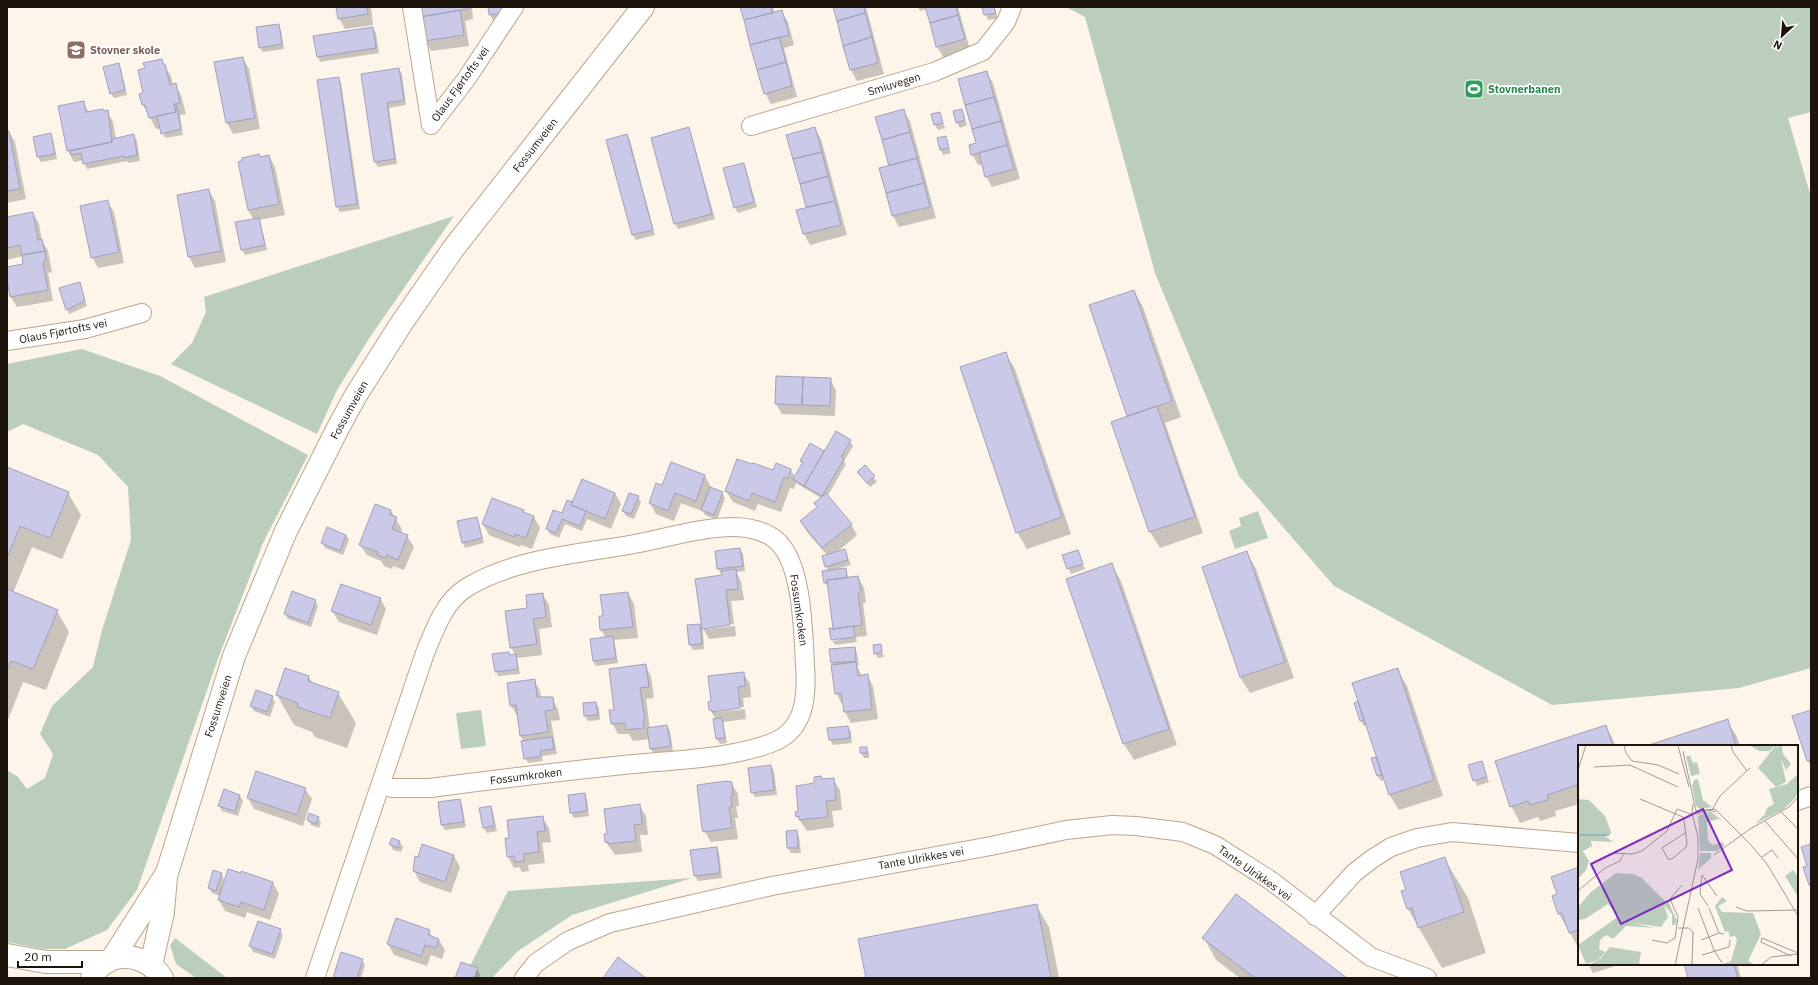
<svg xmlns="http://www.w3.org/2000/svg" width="1818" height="985" viewBox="0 0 1818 985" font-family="'IBM Plex Sans',sans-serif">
  <rect width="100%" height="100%" fill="#fdf4ea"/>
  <!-- green -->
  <path fill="#bbcebd" d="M1066 7H1811V112L1788 118 1811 197V668L1739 688 1552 705 1334 586 1239 476 1155 273 1085 17Z
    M454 216 370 337 337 390 317 434 171 364 192 343 206 312 204 297Z
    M82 349 160 376 308 455 263 543 219 656 137 890 107 930 65 949H43L7 942V770L18 777 27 789 45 778 53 754 40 734 52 706 93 667 102 630 131 540 128 487 98 455 23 424 7 432V364Z
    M1258 511 1268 538 1235 549 1229 531 1241 526 1239 518Z
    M481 710 486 746 461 749 456 713Z
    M692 878 572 915 518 951 492 978H464L508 891Z
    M175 938 227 978H196L176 964 170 945Z"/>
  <!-- shadow -->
  <path fill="#0003" fill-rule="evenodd" d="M337 7H371L373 25 345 29 339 18Z
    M420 7H472L473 19 465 21 469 46 431 51 425 40Z
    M489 7H504L505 18 493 20 490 15Z
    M741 7H773L775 13 781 11 788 22 794 45 784 48 797 97 771 104 765 93Z
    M834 7H866L884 74 857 81 851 70Z
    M918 7H958L970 50 944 58 937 47 927 9 920 11Z
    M994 7 998 18 988 20 984 9Z
    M278 25 281 30 284 49 263 52 260 47Z
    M373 28 376 33 379 53 320 62 318 57Z
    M243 58 249 69 260 129 233 134 227 123 215 63Z
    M161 60 171 76 173 85 175 84 181 95 186 114 180 115 183 135 165 138 161 128 156 129 143 105 146 69Z
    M118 64 121 69 127 95 114 98 111 93Z
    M399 69 402 74 406 105 389 108 397 164 378 167 375 162 362 75Z
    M986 72 993 83 1020 179 992 187 986 176 983 164 978 165 972 154 977 143Z
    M338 78 341 83 360 209 340 212 337 207Z
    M83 102 89 113 107 111 113 122 116 139 134 136 137 141 140 161 128 163 127 161 87 169 83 160 74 162 68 151 59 107Z
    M903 110 910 121 936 218 899 227 893 216 880 169 890 167Z
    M961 110 967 125 960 128 957 123Z
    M939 113 945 128 938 130 935 125Z
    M688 128 691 133 715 219 678 229 675 224Z
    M814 128 821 139 847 235 810 245 804 234 798 211 807 208 787 135Z
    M7 132H9L15 142 26 199 7 203Z
    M50 134 53 139 57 159 41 162 38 157Z
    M627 135 630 140 655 235 636 240 633 235 607 140Z
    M945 137 951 153 943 155 941 150Z
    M269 156 275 167 285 215 259 220 261 224 267 250 245 255 242 250 254 220 248 210 260 158Z
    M743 164 746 169 757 207 738 213 735 207Z
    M209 191 215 201 226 262 195 268 189 257Z
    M107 201 114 212 124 263 98 268 92 257Z
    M33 213 39 224 42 241 48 251 52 272 48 273 53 301 17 307 11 297 7 268 24 265 23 256 7 260V218Z
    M79 283 87 306 69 314 67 309Z
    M1134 291 1143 307 1181 417 1165 423 1203 533 1160 548 1150 532 1128 417 1090 306Z
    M1005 353 1015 369 1071 534 1027 549 1017 532Z
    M830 379 836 390 835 416 782 414 776 404Z
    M850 441 853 446 844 461 846 464 827 497 851 524 857 535 836 553 845 550 851 565 839 568V570L845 569 849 578 858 577 864 588 866 603H863L867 636 856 637 857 642 835 645 832 640 834 630 829 588 825 583 828 571 826 566 827 555 807 532 801 522 818 508 821 498 796 483 794 489 790 488 781 512 758 504 755 511 733 502 726 491 773 471 791 470 795 477 803 464 801 461 810 444 824 453ZM840 638V640L832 641V639Z
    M671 463 705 476 711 487 710 488 722 493 725 498 717 520 705 515 702 510V511L681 503 674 521 656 514 650 503 663 487Z
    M865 466 877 482 870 487 862 477Z
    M7 468 68 493 81 515 62 559 32 547 13 593 57 611 69 632 46 690 23 682 7 722Z
    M615 493 621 504 611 529 587 519 582 531 565 524 559 538 550 534 547 529 563 514 572 503Z
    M638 497 641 502 634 519 626 516 623 511Z
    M391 511 402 529 401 533 407 536 414 547 404 570 393 566 392 569 384 566 381 561 367 555 360 545Z
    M524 511 526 514 534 517 540 528 532 549 521 545 520 547 489 535 483 524Z
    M476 518 479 523 484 543 465 548 463 543Z
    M346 535 349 540 343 555 325 548 322 543Z
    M740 549 743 554 745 571 736 572 741 581 744 600 731 601 734 624 706 627V629L735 626 736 636 709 639 703 628 723 576 718 569Z
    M1077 551 1085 569 1071 574 1063 556Z
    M1247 553 1256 569 1294 678 1250 693 1240 677Z
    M1111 564 1121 581 1177 745 1134 760 1124 744Z
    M628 593 634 604 638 638 614 640 618 663 596 666 593 661 606 638 601 630 604 617Z
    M542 594 549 605 552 627 539 629 542 655 517 658 520 674 498 676 496 671 509 653 511 656 515 655 511 647 528 608Z
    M380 598 386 609 377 635 339 622 332 611Z
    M315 601 318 606 311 627 288 619 285 614Z
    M700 625 703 630 704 649 693 650 690 645Z
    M880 645 884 657 878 658 875 653Z
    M855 648 857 653 859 665 857 666 862 676 867 675 873 686 878 719 851 723 845 712 844 704H842L836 693 834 666 832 663Z
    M645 665 651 676 654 698 646 699 650 729 667 726 670 731 673 751 654 754 651 749 649 739 633 741 629 734H618L612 723 615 711Z
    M1397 670 1407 686 1443 796 1399 810 1389 794 1385 780 1381 781 1378 776 1372 759 1377 757 1367 725 1364 726 1361 721 1358 703 1360 707Z
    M743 673 750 684 751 697 743 698 744 707 716 710V712L745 709 746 719 723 722 727 743 720 744 717 739 714 720H716L710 709 712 702Z
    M309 677 313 684 338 693 356 723 347 748 315 737 312 732 294 725 277 695Z
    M534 680 540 691 541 698H552L558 709 560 720 551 721 557 754 542 756 543 761 528 763 525 758 524 742 521 736 518 716H517L511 705Z
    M272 697 275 702 270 717 254 711 251 706Z
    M596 703 599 708 600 720 588 721 585 716 584 704Z
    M1811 711V766L1808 761Z
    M1727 721 1737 737 1740 746H1649Z
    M1606 726 1616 746H1579V804L1555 811 1556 816 1540 821 1538 817 1520 823 1511 806 1496 762Z
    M848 727 851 732 852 743 833 745 830 740Z
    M866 748 869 753V758H864L861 752Z
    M1482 762 1489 782 1477 786 1469 766Z
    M771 766 774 771 777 795 755 797 752 792Z
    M257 772 305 789 312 799 303 826 254 809 248 798Z
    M821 777 823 780 833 779 840 790 842 810 832 811 834 827 807 831 797 816Z
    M731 783 738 794 739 806H736L738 818H735L738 839 711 842 703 829Z
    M584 794 587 799 589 816 574 818 571 813Z
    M240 796 243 801 238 816 222 811 219 806Z
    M460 800 462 805 466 827 445 830 442 825Z
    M639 805 646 816 648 835H640L642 852 615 855 606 842 608 835Z
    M491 807 493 812 497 831 487 833 484 828Z
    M542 817 549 828 551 842 542 843 545 863 528 865 529 871 522 872 519 867 514 868 508 857 506 839H510Z
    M318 818 321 823 319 828 311 825 308 820Z
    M796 831 799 836 801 853H791L788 848 787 832Z
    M400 842 403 847 401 852 393 850 390 844Z
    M716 848 719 853 722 878 698 881 695 876Z
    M454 856 460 867 451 893 420 882 414 871Z
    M1444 858 1468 898 1486 953 1442 968 1408 909 1407 891Z
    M1579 869V949L1559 914 1553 897 1558 895Z
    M221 873 224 879 222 885 224 886 242 873 273 883 279 894 270 920 247 912 245 918 225 911 219 900 220 896 212 893 209 888Z
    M1036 905 1049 927 1059 978H867Z
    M280 930 283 935 275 959 253 952 250 946Z
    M429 931 433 938 439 940 445 950 442 959 431 955 427 966 394 955 388 944Z
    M1204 938 1346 978H1240L1216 960Z
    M362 960 365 965 361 978H334Z
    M1588 964H1621L1593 973Z
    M1685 964H1737L1741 978H1689Z
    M477 969 480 974 479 978H456Z"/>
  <!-- building -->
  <path fill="#cacae8" stroke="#a1a0bd" d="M336 7H367L368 14 338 19Z
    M419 7H468V9L420 17Z
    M488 7H502L503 13 489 15Z
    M740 7H771L772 13 744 20Z
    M833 7H864L865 13 837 21Z
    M925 7H956L958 15 930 23Z
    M988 7H994L996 13 984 15 982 8Z
    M460 10 464 35 424 41 420 17Z
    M782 10 789 35 750 45 744 20Z
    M865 13 872 37 843 46 837 21Z
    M958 15 965 39 936 47 930 23Z
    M279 24 282 44 259 48 256 27Z
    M373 27 376 48 317 57 313 36Z
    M779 37 786 62 757 70 750 45Z
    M872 37 878 63 850 70 843 46Z
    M243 57 255 118 226 123 214 62Z
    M162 59 163 64H165L170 85 176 83 180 103 174 104 176 112 149 118 145 105H142L139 94 143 93 138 70 145 68 143 63Z
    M786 62 792 86 764 94 757 70Z
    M119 63 125 90 110 94 103 67Z
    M399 68 404 100 387 103 395 159 374 162 361 74Z
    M987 71 994 97 965 105 958 79Z
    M339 77 357 204 336 207 317 80Z
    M994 97 1001 121 972 129 965 105Z
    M84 101 86 112 103 109 104 111 108 110 112 142 67 151 58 106Z
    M174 104H176L181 129 161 134 157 116 176 112Z
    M904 109 910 132 882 140 875 117Z
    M962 109 965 120 956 123 953 111Z
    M940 112 943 123 934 125 931 114Z
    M1001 121 1007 145 971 155 969 145 976 143 972 129Z
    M689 127 712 214 674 224 651 138Z
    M815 127 822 152 793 159 786 135Z
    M7 131H9L20 189 7 191Z
    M910 132 917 158 889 166 882 140Z
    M51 133 55 154 37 157 33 137Z
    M134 134 137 155 124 158V156L83 164 81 153 71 155 70 151 112 142V139Z
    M627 134 653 230 632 235 606 140Z
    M946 136 949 148 940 150 937 138Z
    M1007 145 1014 169 985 177 979 153Z
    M822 152 828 176 800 184 793 159Z
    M259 154 260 157 269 155 279 204 248 210 238 162 241 161 242 158Z
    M917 158 924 183 886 193 879 168Z
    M744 163 754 202 734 208 723 168Z
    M828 176 835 201 806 207 800 184Z
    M924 183 930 207 892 216 886 193Z
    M209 189 221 251 188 257 177 195Z
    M108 200 119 252 91 258 80 206Z
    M835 201 841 225 803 234 796 210Z
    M33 212 38 240 42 239 45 251 22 255 20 245 7 248V217Z
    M259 218 265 245 241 250 235 222Z
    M45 251 46 261 43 262 48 290 10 297 7 280V267L23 264 22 255Z
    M80 282 85 301 66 310 59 288Z
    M1134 290 1172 401 1127 416 1089 305Z
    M1006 352 1062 517 1016 533 960 367Z
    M776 376 803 377 802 405 775 404Z
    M803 377 831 378 830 406 802 405Z
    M1157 406 1195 517 1149 532 1111 422Z
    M836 431 851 440 841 457 844 459 822 496 804 486Z
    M810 443 824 451 804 486 793 479 803 462 800 461Z
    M737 459 752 464 753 463 773 470 776 463 791 469 788 479 784 477 775 502 752 493 749 501 725 491Z
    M671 462 705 475 696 501 675 493 668 511 649 503 656 483 662 485Z
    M865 465 875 476 867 483 857 472Z
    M7 467 69 492 50 538 20 526 7 558Z
    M582 479 615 493 605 519 571 505Z
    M710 487 723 492 714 515 701 510Z
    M629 493 639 496 631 514 622 511Z
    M826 493 852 524 822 548 800 521 817 507 814 503Z
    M492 498 524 510 523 512 534 516 526 538 515 534 514 537 482 524Z
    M567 500 573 502 571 505 586 511 580 526 562 519 556 533 546 529 553 510 562 513Z
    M375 504 391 510 390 515 397 517 392 529 408 535 398 560 387 555 386 558 377 555 378 552 359 545Z
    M477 517 482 538 462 543 457 521Z
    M327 527 346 535 340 551 321 543Z
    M740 548 743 566 717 569 715 551Z
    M845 549 848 560 825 567 822 556Z
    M1078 550 1083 564 1067 569 1062 555Z
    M1247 551 1285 662 1240 677 1202 567Z
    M1112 563 1169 729 1123 744 1066 579Z
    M846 568 847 578 827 580 828 583H824L822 571Z
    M736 569 738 589 726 590 730 625 702 629 695 579 722 575 721 571Z
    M858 576 861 592 858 593 862 625 833 629 827 580Z
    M341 584 381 598 371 625 331 611Z
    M7 589 58 610 33 669 11 661 7 671Z
    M292 591 316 600 308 623 284 614Z
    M628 592 633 627 600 630 599 616H603L600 595Z
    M543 593 546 617 533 619 537 644 510 648 505 611 527 608 526 595Z
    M700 624 702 644 689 645 687 625Z
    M853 626 855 637 831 640 829 628 833 629Z
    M613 636 616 658 593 661 590 639Z
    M881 644 882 652 874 654 873 645Z
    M855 647 856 661 831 663 829 649Z
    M509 652 510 655 516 654 518 669 495 672 492 654Z
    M856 662 858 676 868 674 872 709 844 712 841 693 835 694 831 665Z
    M646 664 649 687 640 688 645 720 643 721 644 728 626 730 625 723 611 724 609 710H614L609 669Z
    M285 668 309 676 308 681 339 692 330 718 297 707 298 703 276 695Z
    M1398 668 1434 780 1389 795 1352 683Z
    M744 672 745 686 738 687 740 708 712 712V710H709L708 702 711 701 708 676Z
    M535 679 537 697H553L554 710 545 711 548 732 520 736 516 705 510 706 507 683Z
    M256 690 273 696 267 712 250 706Z
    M1358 701 1364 720 1360 721 1354 703Z
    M596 702 598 715 584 716 583 703Z
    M1811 710V760L1807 761 1792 716Z
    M722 718 725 738 716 739 713 719Z
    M1728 719 1736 746H1646Z
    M667 725 671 746 650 749 647 728Z
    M1606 725 1613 746H1579V784L1547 795 1548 800 1530 805 1528 801 1510 807 1495 761Z
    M848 726 850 738 829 740 827 728Z
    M552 737 554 749 540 751 541 756 524 759 521 741Z
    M860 747H867V753H860Z
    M1376 757 1382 775 1377 776 1371 758Z
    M1482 761 1487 777 1473 781 1468 765Z
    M771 765 774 790 751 793 748 768Z
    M256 771 306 788 297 815 247 798Z
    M821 776 822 779 834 778 836 800 826 801 828 817 799 820V816L796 817 795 812 798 811 796 786 814 783V777Z
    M726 781 732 782 733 795 731 796 732 807H729L732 828 703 832 702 829 697 785Z
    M224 789 240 795 235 811 218 806Z
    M585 793 587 811 570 813 568 795Z
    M460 799 464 822 441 825 438 802Z
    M640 804 642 824 634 825 636 841 608 844V842H605L604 834H607L604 809Z
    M491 806 494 826 483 828 479 808Z
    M309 813 319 817 316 824 307 820Z
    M543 816 545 831 537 832 539 852 523 854 524 861 515 862 514 856 507 857 505 838H509L507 820Z
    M797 830 798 848H787L786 831Z
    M392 838 400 841 398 848 389 844Z
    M422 844 454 855 445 882 413 871 415 856 418 857Z
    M1811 844V884L1809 885 1803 867 1807 866 1801 847Z
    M717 847 720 873 694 876 690 850Z
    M1445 857 1464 912 1418 928 1412 908 1407 909 1401 891 1406 890 1400 872Z
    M1579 867V930L1569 933 1562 913 1558 914 1552 896 1557 894 1551 877Z
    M228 869 241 873V871L273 882 264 910 241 902 239 907 218 900Z
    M213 870 222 873 216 891 208 888Z
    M1236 894 1347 978H1255L1202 938Z
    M1037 904 1051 978H866L858 939Z
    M396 918 430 930 428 935 439 939 436 948 425 945 421 956 387 944Z
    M258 921 281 929 272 954 249 946Z
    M341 952 363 959 357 978H333Z
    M618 957 646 978H603Z
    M461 962 478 968 474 978H455Z
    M1684 964H1734L1738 978H1688Z"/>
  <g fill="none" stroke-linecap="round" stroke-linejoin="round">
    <!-- street casing -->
    <g stroke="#baa68d" stroke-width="20">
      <path id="street" d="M412 7 431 125
        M431 125 467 78 514 7
        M751 126 934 72 983 51 1006 22 1012 7
        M7 341 85 329 142 313
        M1797 801 1811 796
        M1315 916 1354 873 1372 859 1391 847 1417 838 1452 832 1579 843
        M315 978 425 653C435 629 444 602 466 588 512 559 577 554 629 545 664 539 699 527 735 527 748 527 765 531 776 540 803 563 803 632 805 665 807 694 806 727 776 741 738 758 675 760 633 764 565 771 498 779 430 788H392L381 786
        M524 978 536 963 568 941 610 923 772 886 991 846 1066 830 1112 825 1136 826 1183 832 1215 845 1270 880 1371 957 1427 978"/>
    </g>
    <!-- secondary casing -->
    <g stroke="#baa68d" stroke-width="24">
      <path id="secondary" d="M7 955 46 962H107
        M112 959 167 873 234 656 286 531 338 428 356 395 401 324 453 249 643 7
        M151 965 163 912 166 876
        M92 978C106 948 146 952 162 978"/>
    </g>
    <!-- street -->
    <use href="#street" stroke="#fff" stroke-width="18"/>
    <!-- secondary -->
    <use href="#secondary" stroke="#fff" stroke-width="22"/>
  </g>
  <!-- icons -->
  <defs>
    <g id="school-square" transform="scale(1)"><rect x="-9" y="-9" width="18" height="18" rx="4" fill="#8d6e63" stroke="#fff"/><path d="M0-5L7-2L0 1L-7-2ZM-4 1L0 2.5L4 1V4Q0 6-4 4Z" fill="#fff"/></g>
    <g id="stadium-square" transform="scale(1)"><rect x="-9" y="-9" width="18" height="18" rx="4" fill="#2e9e5b" stroke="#fff"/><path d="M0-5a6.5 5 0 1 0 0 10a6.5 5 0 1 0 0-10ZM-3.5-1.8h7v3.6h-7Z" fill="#fff"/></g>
  </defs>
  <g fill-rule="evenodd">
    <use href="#school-square" x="76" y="50"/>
    <use href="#stadium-square" x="1474" y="89"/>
  </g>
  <g text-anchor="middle" stroke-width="3.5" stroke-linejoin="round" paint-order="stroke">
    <!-- education labels -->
    <g font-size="11" font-weight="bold" fill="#785e54" stroke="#fff" text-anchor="start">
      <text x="90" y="54">Stovner skole</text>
    </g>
    <!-- street labels -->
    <g font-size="11" fill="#1d150c" stroke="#fff">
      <text transform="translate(460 84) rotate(-54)" y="4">Olaus Fjørtofts vei</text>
      <text transform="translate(894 84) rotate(-17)" y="4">Smiuvegen</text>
      <text transform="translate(535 145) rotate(-52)" y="4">Fossumveien</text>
      <text transform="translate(63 331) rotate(-11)" y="4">Olaus Fjørtofts vei</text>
      <text transform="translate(349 410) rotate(-61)" y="4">Fossumveien</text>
      <text transform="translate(799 610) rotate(82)" y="4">Fossumkroken</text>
      <text transform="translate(218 706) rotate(-72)" y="4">Fossumveien</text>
      <text transform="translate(526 776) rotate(-7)" y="4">Fossumkroken</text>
      <text transform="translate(921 858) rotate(-10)" y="4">Tante Ulrikkes vei</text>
      <text transform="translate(1255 873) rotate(35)" y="4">Tante Ulrikkes vei</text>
    </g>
    <!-- leisure labels -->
    <g font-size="11" font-weight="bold" fill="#27864d" stroke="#fff" text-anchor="start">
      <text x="1488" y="93">Stovnerbanen</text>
    </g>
  </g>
  <!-- overview -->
  <g transform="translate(1578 745)">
    <rect width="220" height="220" fill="#fdf4ea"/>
    <path d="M171 0H197L192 6H181ZM198 0 200 4V0H204L205 9 213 19 208 25 203 14 208 37 198 42 180 23ZM108 11H112L115 18 119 17 122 29 113 31ZM220 29V48L216 54 206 64 177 79 187 69 189 63 196 59 191 44 209 39ZM120 34 125 55 134 62 122 64 118 61 114 41 116 35ZM0 54 11 55 27 71 33 87V89L27 91 35 97 13 96 14 101 5 106 11 116 8 125 0 134ZM132 66 145 76 141 74 129 77 130 96 135 100 144 97 147 100 139 106H122L120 71ZM122 108H133V113L120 125ZM215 125 220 131 219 150 207 131ZM38 128 55 129 64 133 87 156H90L99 176 97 180H94V169L86 160 90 172 83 182 54 178 77 183 48 181 35 194 28 190 22 195 21 204 27 207 20 215 8 219 0 200 41 171 30 159 7 174 0 175V162L13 147ZM144 152 149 156 140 161 144 167 175 168 183 189 170 216 177 220H142L153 216 159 195 157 191 152 192 150 186 147 187 137 161ZM32 202 63 207 61 218 66 220H11L22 214Z" fill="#bbcebd"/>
    <path fill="none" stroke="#94b7c3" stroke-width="2" d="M0 90H31"/>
    <path fill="none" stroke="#a39b91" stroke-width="1" d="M46 0 48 8 54 16 80 20 101 29M153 0 155 7 169 26M100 1 111 42M105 6 118 66M16 22 52 20 100 42M0 25 8 0M62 54 105 72 106 75 109 98 108 102 94 114H90L84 103 107 88M134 65 142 51 172 23M118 66 137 64 173 100 189 119 220 171M203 67 220 84M119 69 131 65 138 67M187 76 220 114M35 108 54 109 64 106 89 86 99 64 115 70M136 110 172 84 211 62 220 52M184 112 194 105 200 113M124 130 122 149 130 161M124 130 139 151M0 146 27 123 42 116 46 108M158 162 169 166 220 165M120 163 136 205 144 218M131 163 141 188M100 183H111L115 187 114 220M74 195 89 198 97 193 100 172 92 154 104 140M123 195 141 188 146 189M124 210 151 202 152 195M213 211 183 197 184 193 220 208M97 220 120 114V92L114 68 115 59M183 220 193 212 220 209"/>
    <path fill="#7b2cbf" fill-opacity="0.15" stroke="#7b2cbf" stroke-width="2" d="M125 64 154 125 43 179 13 119Z"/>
    <rect width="220" height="220" fill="none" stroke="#1d150c" stroke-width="2"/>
  </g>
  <!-- border -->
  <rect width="1818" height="985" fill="none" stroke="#1d150c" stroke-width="16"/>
  <!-- north arrow -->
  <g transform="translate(1782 36) rotate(206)" stroke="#ffffff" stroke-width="3" paint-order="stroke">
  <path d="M0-3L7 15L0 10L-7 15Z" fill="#1d150c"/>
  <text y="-6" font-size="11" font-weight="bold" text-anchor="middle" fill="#1d150c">N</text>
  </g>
  <!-- scale -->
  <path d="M18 961v6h64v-6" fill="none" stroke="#1d150c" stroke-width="2"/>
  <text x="24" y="961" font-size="12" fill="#1d150c" stroke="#ffffff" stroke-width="3" paint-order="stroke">20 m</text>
</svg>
